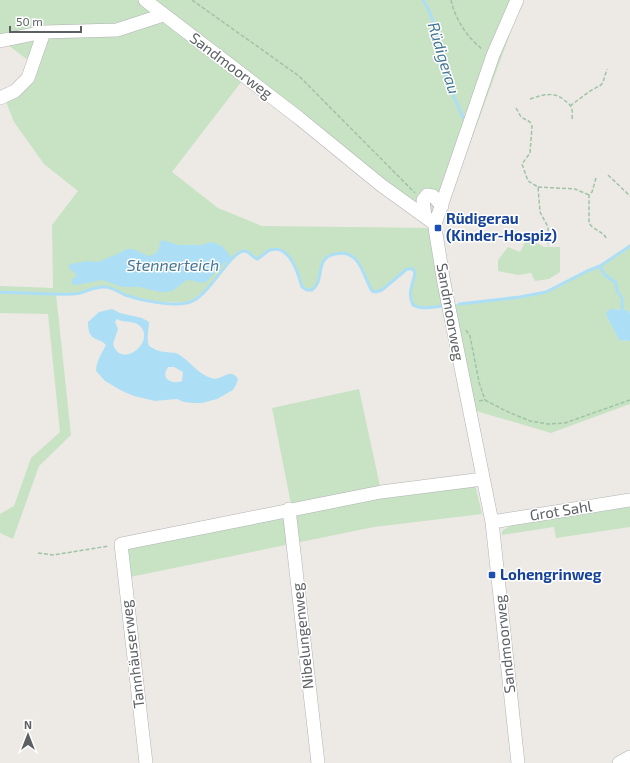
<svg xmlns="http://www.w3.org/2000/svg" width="630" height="763" viewBox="0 0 630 763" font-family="'Exo 2',sans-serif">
  <rect width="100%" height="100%" fill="#edeae5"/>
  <!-- green -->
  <path fill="#c8e2c4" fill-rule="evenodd" d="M0 0H517L518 12 440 226 448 305 520 297 547 292 587 271 598 267 630 246V313L627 310 615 309 606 315 619 340 630 341V404L551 433 466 408 442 306C433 307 422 310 413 305 408 293 412 284 415 273L413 269H407L382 290 376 292 372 291C367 282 365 271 359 263 351 252 332 248 324 261 318 270 324 287 310 290L302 287C298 273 290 244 270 250 265 252 262 257 257 259L254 258 248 252H241L235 255 218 277 203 292 189 302H158L125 295 110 288 104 287H95L76 294H56L71 435 39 466 13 539 0 533V514L14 506 31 458 60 432 48 314 0 313V286L53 288 52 225 78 191 44 164 14 122 5 99 33 64 0 39ZM245 77 435 228 262 226 218 208 172 172Z
    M525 242H535L544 247H560V272L549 279 535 281 531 273 518 275 498 271V260L508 247 520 252Z
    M359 389 381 491 474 480 482 514 374 527 125 578 121 544 292 509 272 408Z
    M630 507V527L556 538 554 527 502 535V531L510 526Z"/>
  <!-- water -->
  <path fill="#acdff6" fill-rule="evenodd" d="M163 240 178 245H202L210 242 215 243 222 246 232 258 228 263 225 262 206 282 201 283 194 281 187 280 172 291 166 292H160L139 287H122L102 280 76 285 72 284V279L77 276 76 274 70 269 69 267 70 264 88 261 96 262 101 261 119 253 127 249H133L148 256C157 254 159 251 160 242Z
    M112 309 120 313 142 318 149 322C149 330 146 338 149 346 154 349 160 352 166 352 170 353 175 352 178 354 189 360 199 375 211 378 223 382 229 366 238 379L236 385 233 390 217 399 202 403H193L184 402 177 399 155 401 134 396 122 391 105 381 96 371C96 361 102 353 106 345 98 336 88 343 88 322L99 312ZM117 319C123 323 134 320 140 326 156 342 121 370 113 344L118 329 115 322ZM168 367H174L183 372 182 381C176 383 171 383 166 378L165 373Z
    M611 309 627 310 630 313V341L619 340 606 315 607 311Z"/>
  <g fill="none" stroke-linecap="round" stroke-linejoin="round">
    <!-- stream -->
    <path stroke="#acdff6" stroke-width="3" d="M423 0C437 20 437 48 444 71 449 87 456 102 463 117
      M600 266 604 274 616 283 617 291 622 298V309
      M0 292C24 293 49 295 73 294 84 294 93 286 105 287 112 287 118 292 125 295 143 301 168 306 187 303 209 299 230 250 245 251 250 252 252 257 257 259 262 257 265 252 270 250 290 244 298 273 302 287L307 290H312C322 282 318 273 323 262 325 258 330 255 335 254 360 248 363 276 372 291L376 292 382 290 407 269H413L415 273C413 284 407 294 413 305 422 310 433 307 442 306
      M459 304 520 297 546 292 587 271 600 266 630 246"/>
    <!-- minor casing -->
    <g stroke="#b0b2b5" stroke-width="14">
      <path id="minor" d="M145 0 299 118 381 185 435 224
        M517 0 493 55 435 224V228L444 283 492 522 518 763
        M0 41 44 32
        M0 98 15 91 28 78 44 32 117 30 163 15
        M425 217 423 200 427 195 433 196 442 206
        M289 509 318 763
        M492 522 630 500
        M146 763 121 544 381 492 483 479
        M619 763 630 757"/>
    </g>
    <!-- path -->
    <path stroke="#9fc4a5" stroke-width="1.5" stroke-dasharray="4 2" stroke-linecap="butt" d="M192 0 299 76 415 193
      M451 0C455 19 467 37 482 49
      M530 99C542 95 554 91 564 100 567 102 572 106 572 110 573 113 572 117 572 120
      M570 106 590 91 601 85 603 82 607 69
      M516 108 521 117 530 122 532 126 530 153 522 164 528 181 538 187 540 212 548 227V246
      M608 175 630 196
      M596 178 592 192 589 195V223C593 230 603 231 606 238
      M538 187 575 189 589 195
      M466 330 470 336 479 382 485 400
      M479 401 485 400 506 411 530 421 548 424 565 423 630 400
      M38 553 53 555 109 546"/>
    <!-- minor -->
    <use href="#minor" stroke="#fff" stroke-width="13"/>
  </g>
  <!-- markers -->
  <g fill="#1a4fb4" stroke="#fff" stroke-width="1.5">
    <rect x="434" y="224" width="8" height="8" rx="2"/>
    <rect x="488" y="571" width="8" height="8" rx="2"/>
  </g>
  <g text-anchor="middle" stroke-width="3" stroke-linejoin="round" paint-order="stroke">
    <!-- street labels -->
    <g font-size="15" fill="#5c6063" stroke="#fff">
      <text transform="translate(231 66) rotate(37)" y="5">Sandmoorweg</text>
      <text transform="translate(450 312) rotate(80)" y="5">Sandmoorweg</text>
      <text transform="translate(561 511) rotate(-9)" y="5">Grot Sahl</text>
      <text transform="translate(303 636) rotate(-96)" y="5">Nibelungenweg</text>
      <text transform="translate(505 644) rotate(-96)" y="5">Sandmoorweg</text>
      <text transform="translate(133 654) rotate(-97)" y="5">Tannhäuserweg</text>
    </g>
    <!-- transit labels -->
    <g font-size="15" font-weight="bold" fill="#164399" stroke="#fff" text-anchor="start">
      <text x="446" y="224">Rüdigerau<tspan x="446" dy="17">(Kinder-Hospiz)</tspan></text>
      <text x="500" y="580">Lohengrinweg</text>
    </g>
    <!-- water labels -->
    <g font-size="16" font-style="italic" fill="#457795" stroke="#fff">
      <text transform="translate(444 58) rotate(73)" y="6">Rüdigerau</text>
      <text x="173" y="271">Stennerteich</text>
    </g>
  </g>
  <!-- north arrow -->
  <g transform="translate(28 735)" stroke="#ffffff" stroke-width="3" paint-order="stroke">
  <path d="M0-3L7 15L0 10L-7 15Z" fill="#5c6063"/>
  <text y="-6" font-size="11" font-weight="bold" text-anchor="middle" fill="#5c6063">N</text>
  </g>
  <!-- scale -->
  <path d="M10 26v6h71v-6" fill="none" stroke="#5c6063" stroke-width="2"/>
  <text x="16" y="26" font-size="12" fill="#5c6063" stroke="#ffffff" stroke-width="3" paint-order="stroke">50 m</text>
</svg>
